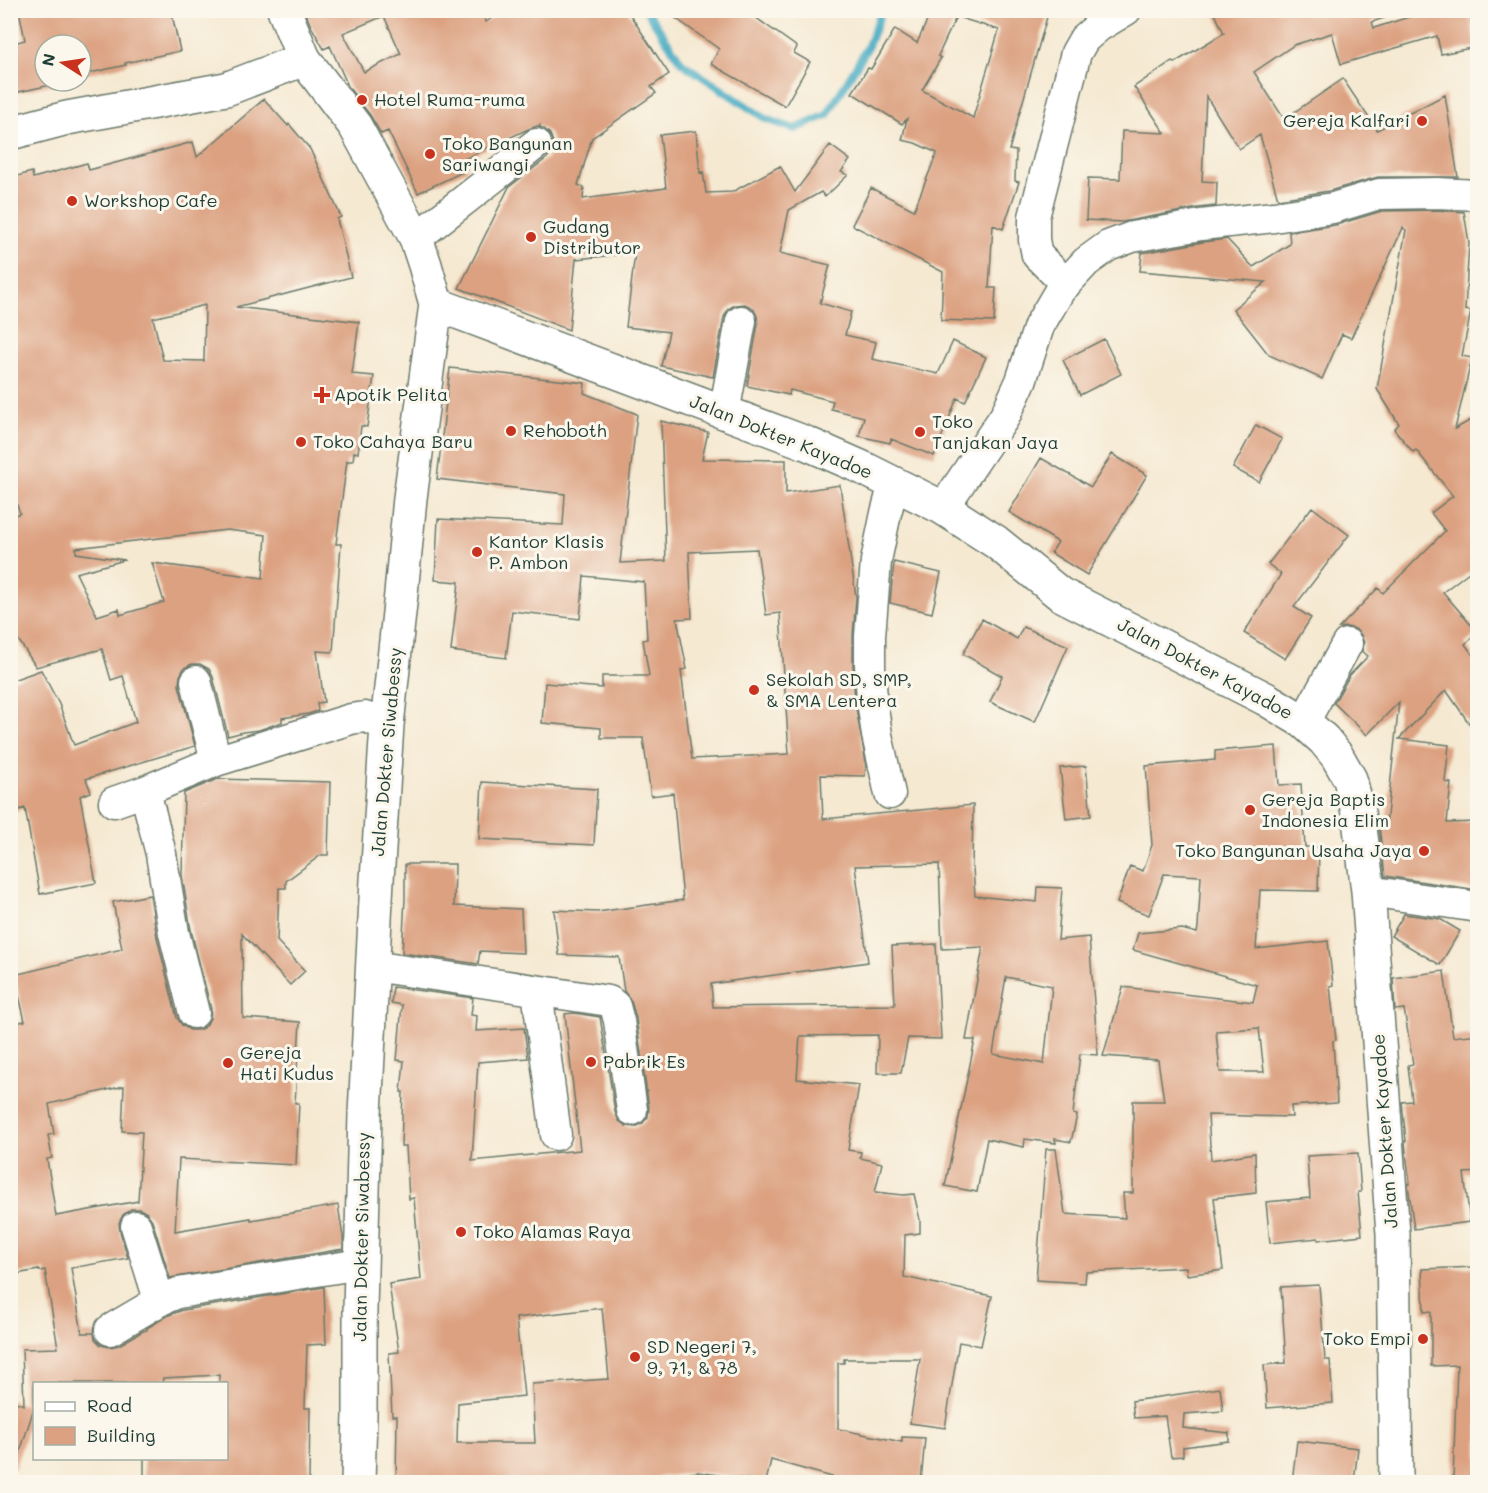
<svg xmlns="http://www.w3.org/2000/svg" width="1488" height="1493" viewBox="0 0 1488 1493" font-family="Mali,sans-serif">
  <rect width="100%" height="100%" fill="#fbf7ec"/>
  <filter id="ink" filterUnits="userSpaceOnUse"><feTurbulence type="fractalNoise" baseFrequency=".0167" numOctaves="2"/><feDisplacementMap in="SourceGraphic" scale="12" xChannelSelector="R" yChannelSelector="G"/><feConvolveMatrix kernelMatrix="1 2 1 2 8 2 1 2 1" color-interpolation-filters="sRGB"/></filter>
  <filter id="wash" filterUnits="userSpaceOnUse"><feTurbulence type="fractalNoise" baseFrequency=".008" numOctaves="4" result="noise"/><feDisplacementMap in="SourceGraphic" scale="24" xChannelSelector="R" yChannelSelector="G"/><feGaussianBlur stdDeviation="1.35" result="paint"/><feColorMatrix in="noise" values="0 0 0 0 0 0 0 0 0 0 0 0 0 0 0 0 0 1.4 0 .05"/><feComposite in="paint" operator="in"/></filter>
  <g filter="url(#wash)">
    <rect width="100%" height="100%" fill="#f5e9d2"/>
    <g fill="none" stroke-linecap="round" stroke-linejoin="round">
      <!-- stream -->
      <path stroke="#43aac2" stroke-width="8" d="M646 10 682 63 766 119 795 129 827 115 867 48 882 10"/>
    </g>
    <g id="blocks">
      <!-- building -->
      <path fill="#dca181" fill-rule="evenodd" d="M19 10H171L180 51 125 63 126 65 81 75V45H45V81H60V83L14 93 10 77V44L25 40Z
        M304 10H480L486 22 504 10H627L669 74 651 87 656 93 592 138 578 185 584 187 583 199 666 188 660 135 696 131 700 173 703 172 706 193 732 192 780 166 795 192 830 145 850 160 841 172 848 175 825 197 821 192 789 210 780 253 830 265 820 303 851 312 845 335 876 342 872 359 938 374 953 341 986 357 965 402 957 398 934 456 891 439 890 443 859 436 864 417 831 409 833 401 790 390 789 395 747 386 758 324 757 316 753 308 745 304 735 305 728 309 724 317 713 377 661 366 669 332 626 327 635 253 576 259 569 330 459 288 509 187 547 158 552 151 553 142 550 134 543 128 539 127 540 125 526 130 462 160 467 170 418 193 388 131 381 134 370 115 349 88 330 46 324 49 311 26ZM384 16 401 54 364 72 343 33Z
        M664 10H745L797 47 794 53 810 62 785 106 711 64 719 49Z
        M932 10H942L953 16 954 10H1049L1009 150 1016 151 1015 181 1019 182 1003 229 993 225 989 288H996L994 322 941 320 943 272 852 225 871 188 914 210 937 153 915 143 902 140 907 119 902 124 852 93 868 68 871 69 895 29 917 43ZM954 16 999 30 973 118 922 90 941 58 938 56 956 17Z
        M1213 10H1389L1390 16 1372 22 1374 28 1431 10H1469L1476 47 1441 54 1437 36 1341 64 1332 33 1294 45 1254 72 1284 119 1343 79 1377 130 1445 95 1458 177H1378L1329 191 1278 199 1260 135 1239 149 1206 96 1202 181 1217 182 1216 206 1198 208 1122 222 1086 220 1088 178 1120 179 1122 131 1165 133 1134 87 1172 61 1174 63 1224 33Z
        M264 99 288 126 289 124 310 149 341 217 337 219 351 277 236 307 359 322 352 374 374 376 367 427 361 426 358 453 354 452 353 461H347L336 544H341L333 652 317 651 324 702 317 703 318 711 308 714 282 718V722L259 730 243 732 228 736 213 677 209 669 200 664H192L184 668 180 676 179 685 195 746 86 779 91 792 80 796 96 883 40 894 25 808 10 813V681L41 670 59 704 74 745 136 722 123 676 111 680 102 649 36 667 10 627V517L20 513 10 486V178L32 172 33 178 87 163 89 170 193 142 197 157ZM205 305 204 361 163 360 153 318ZM227 530 266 535 263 578 152 563 164 602 120 615 119 609 97 616 76 573 125 560 76 553V548Z
        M1437 210 1464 212 1469 243 1465 310 1471 311 1462 356 1472 358 1455 429 1478 416V565L1443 592 1478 633 1465 644 1478 662V736L1446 690 1399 739 1449 745 1445 782 1451 783 1447 823 1478 822V890L1385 876 1379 825H1386L1399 702 1367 735 1334 703 1350 675 1368 656 1362 651 1364 643 1361 635 1355 629 1347 627 1339 628 1378 588 1383 593 1445 531 1431 513 1453 496 1416 450 1413 452 1394 429 1399 424 1377 389 1406 230 1403 228 1351 338 1342 334 1322 379 1269 355 1233 309 1266 282 1140 271 1142 253 1203 242 1227 239 1253 267 1290 244 1289 232 1336 225 1382 211Z
        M1104 339 1121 374 1080 395 1063 360Z
        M450 368 585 383 584 393 637 414 620 563 666 561 661 421 708 432 702 459 786 460V493L840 485 856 597 853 635V666L855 703 866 763 865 776 821 775 823 819 973 805 972 868H973L975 896 1037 902 1038 887 1062 888 1058 940 1089 937 1098 1055 1080 1054 1073 1114 1077 1115 1071 1142 1055 1139 1056 1143 1025 1139 1024 1147 987 1139 977 1192 945 1186 975 1040H966L983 947 942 949 939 864 855 866 868 962 711 984 713 1007 895 1005 892 946 936 944 941 1039 908 1038 901 1073H877L878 1035 800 1036 797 1079 859 1085 848 1150 861 1152 860 1158 882 1163 875 1192 903 1195 914 1194 920 1220V1233L905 1235 904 1277 992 1296 981 1346 959 1342 945 1428 910 1423 920 1359H844V1363H838V1429L902 1442V1437L925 1438 921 1482H850L771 1460 766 1482 698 1472 654 1478V1482H396L397 1416H392L389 1353 399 1352 389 1284 421 1279 414 1198 409 1199 406 1146H401L403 1092H401L404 1061 397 1060 402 1005 391 1003 393 987 473 998 471 1015 477 1016 476 1031 524 1028 528 1058 478 1062 472 1161 580 1150 565 1014 574 1013 600 1017 615 1112 619 1121 626 1126 635 1127 642 1124 648 1117 649 1108 636 1018 631 1001 624 991 619 957 559 955 554 910 597 912 683 900 673 793 651 796 643 738H601V728L542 723 545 683 602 688V676H649L643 640 647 639 644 582 584 576 580 619 512 611 506 658 451 651 459 582 435 580 438 519 563 525 565 494 437 479ZM757 549 766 615 780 613 789 754 692 759 681 670 687 669 677 619 692 618 689 552ZM1006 977 1052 986 1044 1064 993 1054ZM602 1308 609 1379 532 1384 535 1443H457L458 1403 524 1396 516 1318Z
        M1256 425 1282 439 1259 482 1233 468Z
        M1112 454 1147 475 1087 575 1051 553 1058 542 1009 512 1041 458 1091 487Z
        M1312 507 1349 535 1294 607 1311 618 1285 659 1244 633 1281 574 1268 564Z
        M894 562 941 573 932 613 890 603Z
        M982 619 1017 639 1023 627 1068 646 1035 722 990 702 1002 676 963 654Z
        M1276 746 1279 785 1301 784 1305 847H1319L1318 891 1260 890 1256 949 1328 941 1333 985 1330 986 1336 1040 1333 1041 1337 1103 1291 1106 1292 1117 1208 1115 1211 1160 1255 1153 1256 1193 1214 1198 1223 1270 1187 1275 1186 1267 1086 1272 1085 1283 1036 1280 1046 1149H1056L1065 1214 1125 1218 1123 1193H1133V1101H1164L1158 1060 1103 1056 1123 987 1253 1002 1257 985 1133 950 1138 933 1182 929 1197 933 1198 927 1201 876 1164 874 1149 915 1117 903 1130 866 1143 871 1152 845 1146 766 1215 760V751ZM1259 1028 1264 1072H1220L1216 1031Z
        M1086 766 1091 816 1066 819 1060 768Z
        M218 779 330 782 328 855H321L286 881V888H279L277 941 305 971 290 985 242 934 243 1018 300 1022 295 1103H299L296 1165 179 1159 175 1231 251 1218V1220L338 1205 343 1237V1249L170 1278 152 1220 147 1213 140 1209H131L123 1215 119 1223 120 1231 128 1258 71 1268 82 1333H94L95 1339 101 1345 110 1347 119 1345 143 1331 147 1330V1328L169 1315 183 1310 324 1287 326 1344 307 1345 305 1408H310L309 1482H144V1458H226V1383H219V1375L163 1378 162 1383H34V1408L15 1468H10V1400L24 1405 22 1349 58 1348 45 1270 39 1271V1270L10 1275V1024L25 1021 14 975 122 949 113 902 150 895 157 937 177 1018 182 1025 190 1030H199L206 1026 210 1018 211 1009 191 930 182 875 184 793ZM124 1086 122 1131 142 1132 138 1201 56 1216 47 1159 52 1158 48 1135 54 1134 49 1104Z
        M482 782 597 789 594 845 479 839Z
        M405 864H455L454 906 521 909 523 953 480 951 478 964 402 953 405 899Z
        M1404 914 1440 919 1460 931 1440 965 1391 936Z
        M1444 971 1453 1037 1478 1034V1172L1464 1173 1470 1222 1414 1229 1408 1184H1410L1406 1153 1405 1141H1406L1402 1102 1412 1101 1408 1065 1413 1064 1404 1009 1395 1010 1393 978Z
        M1358 1153 1361 1192H1358L1362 1235 1318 1240V1238L1270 1243 1266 1202 1310 1198 1307 1156Z
        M1478 1267V1482H1453L1457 1365 1431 1366V1311L1424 1312 1422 1269Z
        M1319 1285 1325 1360H1330L1333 1403 1267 1408 1264 1365 1286 1363 1281 1287Z
        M1220 1388 1223 1411 1184 1414 1183 1428 1229 1433V1441L1183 1447V1456L1171 1457 1165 1416 1134 1418 1132 1401Z
        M1297 1441 1358 1448 1354 1482H1292Z"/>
    </g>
  </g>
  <g filter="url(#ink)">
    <use href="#blocks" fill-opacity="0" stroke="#6a796b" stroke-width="1.5"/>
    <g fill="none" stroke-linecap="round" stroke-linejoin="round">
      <!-- street casing -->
      <g stroke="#6a796b" stroke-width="33">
        <path id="street" d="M416 238 536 144
          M1066 284 1037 255 1034 240V217L1076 53 1084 39 1098 27 1126 10
          M724 413 741 321
          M943 508 1005 416 1021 381 1039 326 1060 290 1086 262 1108 246 1132 237 1201 225 1274 217 1333 208 1379 194 1437 193 1478 195
          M196 681 216 761
          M1304 722 1347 644
          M145 791 161 854 174 933 194 1013
          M890 794 877 735 872 701 870 665V636L876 561 886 513 894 483
          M114 802 145 791 216 761 351 719 365 717 387 725
          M1368 891 1478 907
          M372 966 609 1001 615 1006 619 1021 632 1110
          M537 991 556 1135
          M136 1226 156 1290 161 1300
          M110 1330 161 1300 178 1293 361 1264"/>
      </g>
      <!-- secondary casing -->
      <g stroke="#6a796b" stroke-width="36">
        <path id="secondary" d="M304 59 355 126 416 238 425 265 436 304 410 498 401 594 387 725 377 880 365 1114 360 1310V1415L358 1482
          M436 304 806 443 863 468 943 508 996 542 1060 594 1266 699 1304 722 1324 740 1337 756 1350 779 1358 812 1368 891 1393 1234 1396 1482"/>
      </g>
      <!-- primary casing -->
      <g stroke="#6a796b" stroke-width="36">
        <path id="primary" d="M10 133 67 118 226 89 304 59 284 10"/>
      </g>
      <!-- street -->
      <use href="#street" stroke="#fff" stroke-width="30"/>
      <!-- secondary -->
      <use href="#secondary" stroke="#fff" stroke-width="33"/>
      <!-- primary -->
      <use href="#primary" stroke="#fff" stroke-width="33"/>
    </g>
  </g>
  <!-- markers -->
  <g fill="#c8321e" stroke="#fbf7ec" stroke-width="2">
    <circle cx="362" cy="100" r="6"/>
    <circle cx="1422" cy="121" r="6"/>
    <circle cx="430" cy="154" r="6"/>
    <circle cx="72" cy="201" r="6"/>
    <circle cx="531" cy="237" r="6"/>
    <path d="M319 386h6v6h6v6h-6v6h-6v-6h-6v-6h6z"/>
    <circle cx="511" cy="431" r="6"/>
    <circle cx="920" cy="432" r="6"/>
    <circle cx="301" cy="442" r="6"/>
    <circle cx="477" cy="552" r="6"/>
    <circle cx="754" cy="690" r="6"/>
    <circle cx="1250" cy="810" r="6"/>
    <circle cx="1424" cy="851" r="6"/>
    <circle cx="591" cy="1062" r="6"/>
    <circle cx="228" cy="1063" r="6"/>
    <circle cx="461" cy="1232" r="6"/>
    <circle cx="1423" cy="1339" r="6"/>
    <circle cx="635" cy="1357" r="6"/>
  </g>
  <g text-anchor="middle" stroke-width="6" stroke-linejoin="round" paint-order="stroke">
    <!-- poi labels -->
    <g font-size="18" fill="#1f3d34" stroke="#fbf7ec" text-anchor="start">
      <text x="374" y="106">Hotel Ruma-ruma</text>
      <text x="1410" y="127" text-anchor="end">Gereja Kalfari</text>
      <text x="442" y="150">Toko Bangunan<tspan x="442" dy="21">Sariwangi</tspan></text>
      <text x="84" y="207">Workshop Cafe</text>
      <text x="543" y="233">Gudang<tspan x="543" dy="21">Distributor</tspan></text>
      <text x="334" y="401">Apotik Pelita</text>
      <text x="932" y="428">Toko<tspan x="932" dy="21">Tanjakan Jaya</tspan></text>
      <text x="523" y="437">Rehoboth</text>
      <text x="313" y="448">Toko Cahaya Baru</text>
      <text x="489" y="548">Kantor Klasis<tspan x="489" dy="21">P. Ambon</tspan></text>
      <text x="766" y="686">Sekolah SD, SMP,<tspan x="766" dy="21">&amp; SMA Lentera</tspan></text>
      <text x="1262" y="806">Gereja Baptis<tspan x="1262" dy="21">Indonesia Elim</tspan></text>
      <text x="1412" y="857" text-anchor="end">Toko Bangunan Usaha Jaya</text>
      <text x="240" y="1059">Gereja<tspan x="240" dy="21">Hati Kudus</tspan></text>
      <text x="603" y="1068">Pabrik Es</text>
      <text x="473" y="1238">Toko Alamas Raya</text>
      <text x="1411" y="1345" text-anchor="end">Toko Empi</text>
      <text x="647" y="1353">SD Negeri 7,<tspan x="647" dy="21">9, 71, &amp; 78</tspan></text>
    </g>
    <!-- street labels -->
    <g font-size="18" fill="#1f3d34" stroke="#fbf7ec">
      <text transform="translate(781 437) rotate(22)" y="6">Jalan Dokter Kayadoe</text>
      <text transform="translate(1205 669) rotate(28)" y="6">Jalan Dokter Kayadoe</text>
      <text transform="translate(387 752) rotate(-85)" y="6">Jalan Dokter Siwabessy</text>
      <text transform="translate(1385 1131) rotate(-94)" y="6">Jalan Dokter Kayadoe</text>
      <text transform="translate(362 1237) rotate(-89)" y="6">Jalan Dokter Siwabessy</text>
    </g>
  </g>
  <!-- margin -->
  <rect width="1488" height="1493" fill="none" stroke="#fbf7ec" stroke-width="36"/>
  <!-- legend -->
  <rect x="33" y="1382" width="195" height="78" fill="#fbf7ec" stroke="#a3ada2" stroke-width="1.5"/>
  <rect x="45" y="1402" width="30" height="9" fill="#ffffff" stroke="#a3ada2" stroke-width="1.5"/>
  <text x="87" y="1412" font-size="18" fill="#1f3d34">Road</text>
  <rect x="45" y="1427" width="30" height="18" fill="#dca181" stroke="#a3ada2" stroke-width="1.5"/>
  <text x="87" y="1442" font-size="18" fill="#1f3d34">Building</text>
  <!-- north arrow -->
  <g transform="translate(63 63) rotate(282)"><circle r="28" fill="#fbf7ec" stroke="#a3ada2" stroke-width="1.5"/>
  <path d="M0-4.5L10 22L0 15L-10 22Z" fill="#c8321e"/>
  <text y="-9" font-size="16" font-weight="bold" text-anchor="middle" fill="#1f3d34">N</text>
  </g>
</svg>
